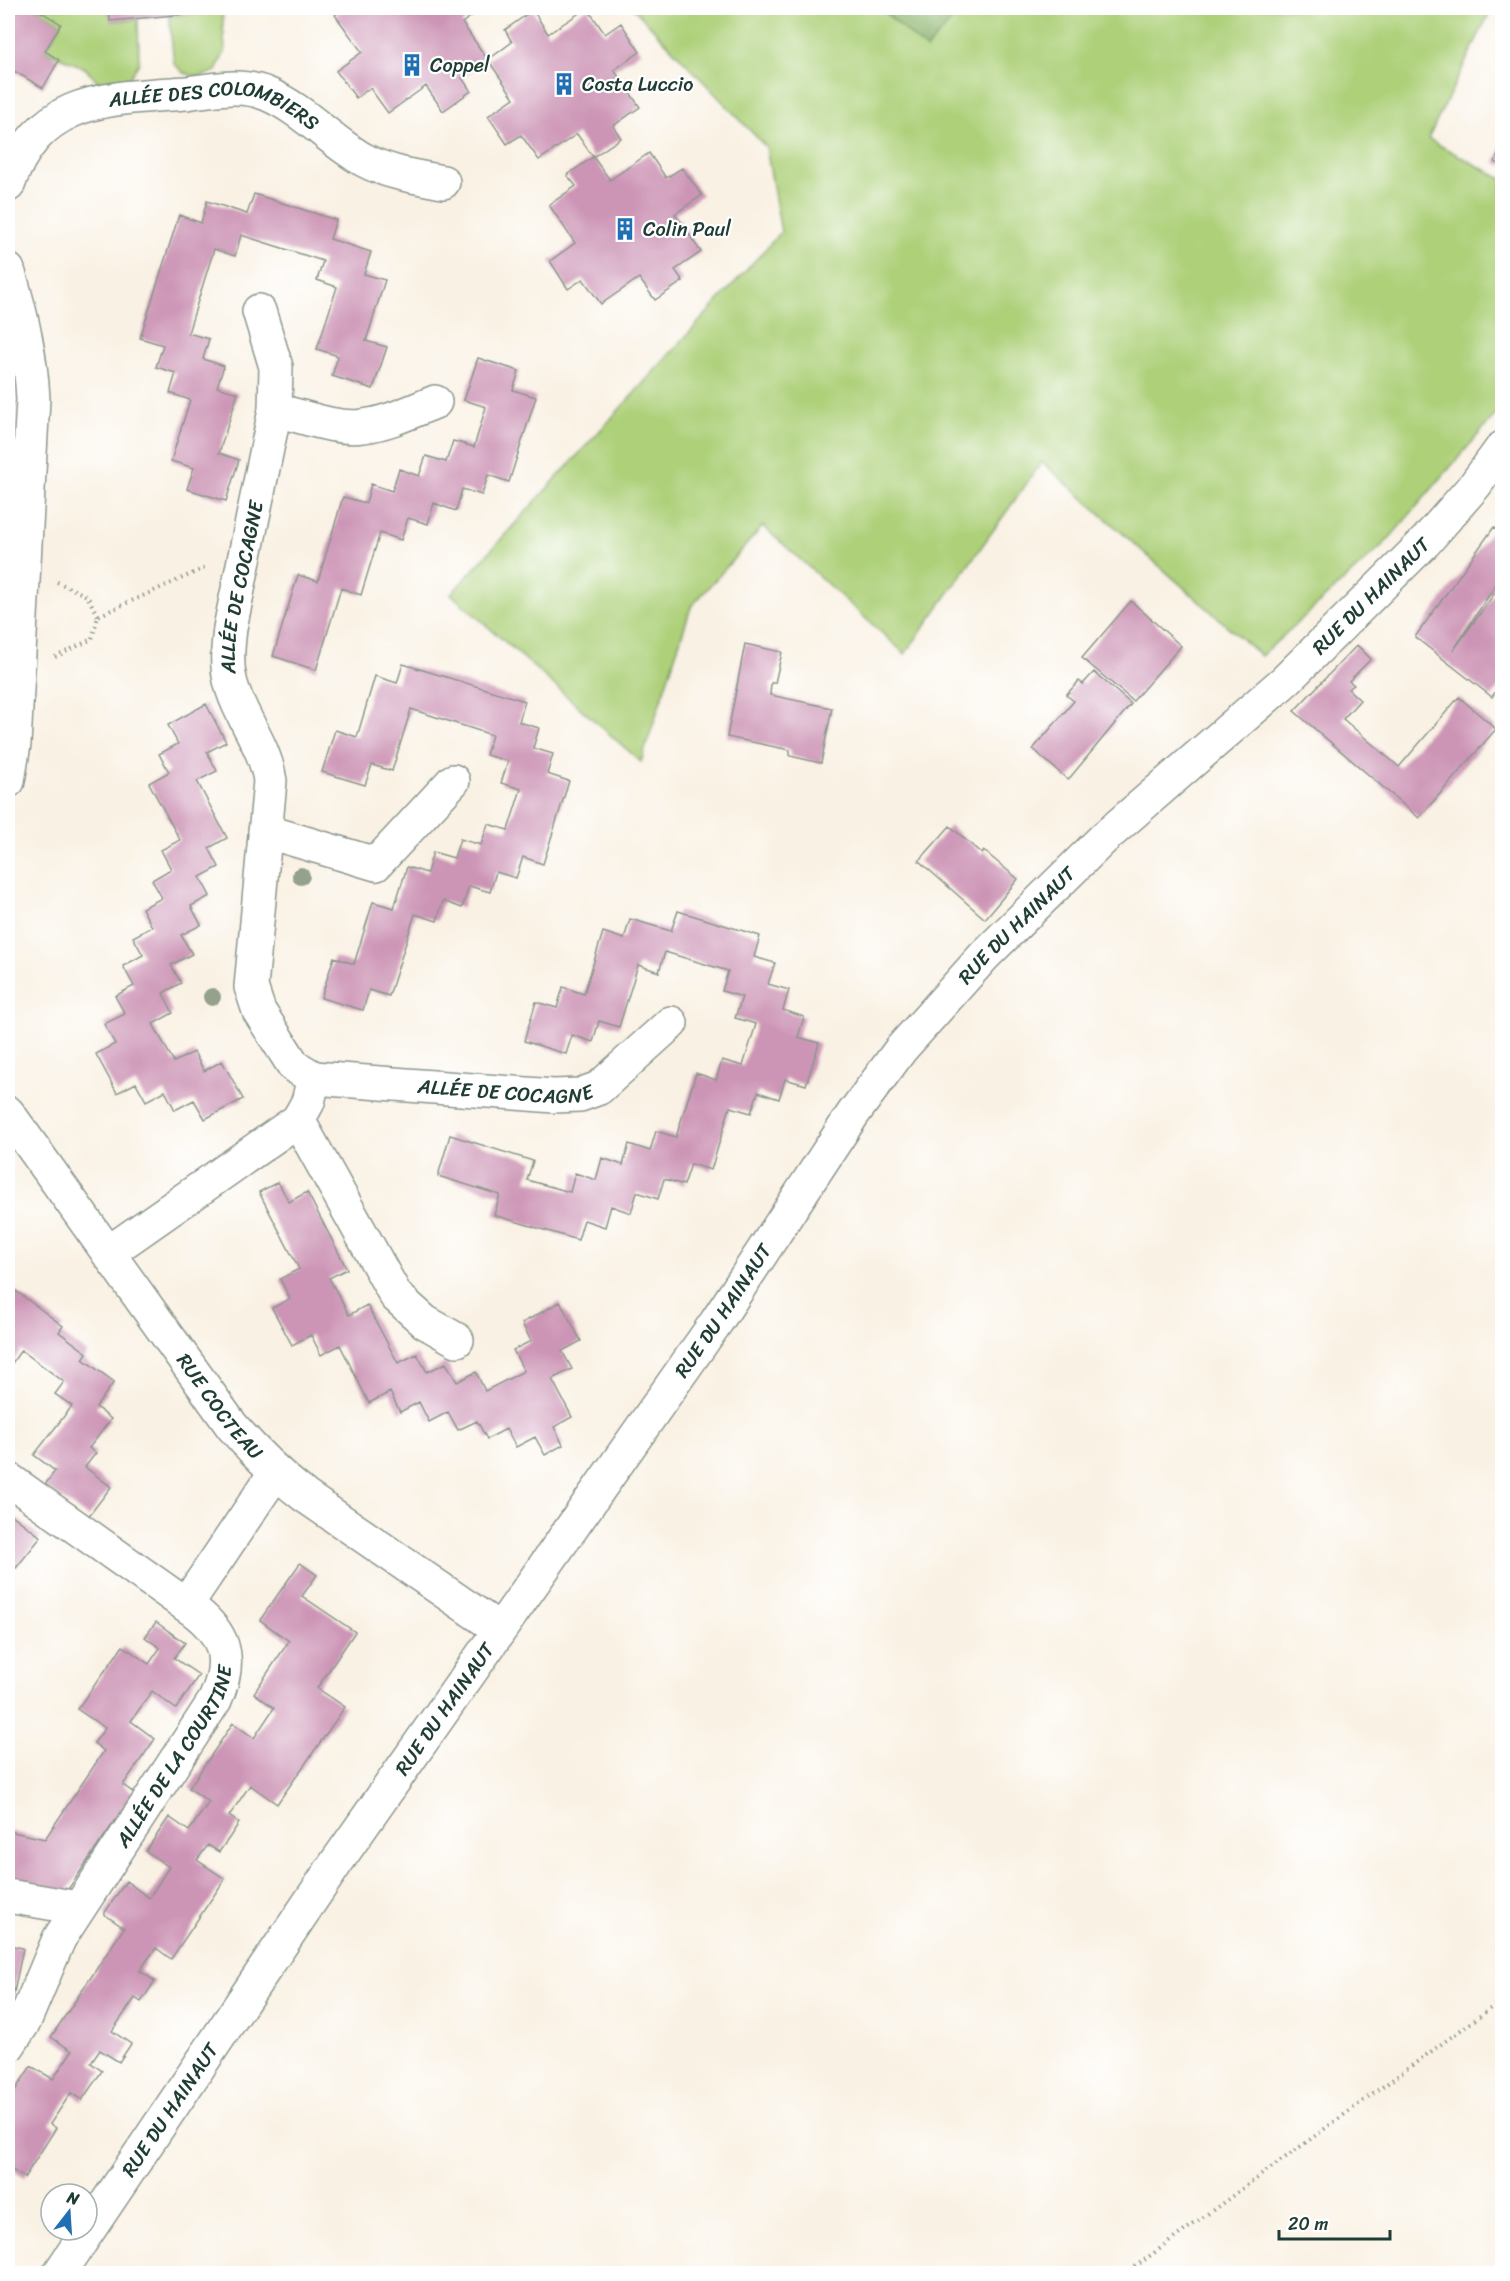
<svg xmlns="http://www.w3.org/2000/svg" width="1510" height="2281" viewBox="0 0 1510 2281" font-family="Sriracha,sans-serif">
  <rect width="100%" height="100%" fill="#fff"/>
  <filter id="ink" filterUnits="userSpaceOnUse"><feTurbulence type="fractalNoise" baseFrequency=".0167" numOctaves="2"/><feDisplacementMap in="SourceGraphic" scale="12" xChannelSelector="R" yChannelSelector="G"/><feConvolveMatrix kernelMatrix="1 2 1 2 8 2 1 2 1" color-interpolation-filters="sRGB"/></filter>
  <filter id="wash" filterUnits="userSpaceOnUse"><feTurbulence type="fractalNoise" baseFrequency=".008" numOctaves="4" result="noise"/><feDisplacementMap in="SourceGraphic" scale="24" xChannelSelector="R" yChannelSelector="G"/><feGaussianBlur stdDeviation="1.35" result="paint"/><feColorMatrix in="noise" values="0 0 0 0 0 0 0 0 0 0 0 0 0 0 0 0 0 1.4 0 .05"/><feComposite in="paint" operator="in"/></filter>
  <g filter="url(#wash)">
    <rect width="100%" height="100%" fill="#f9f1e3"/>
    <!-- green -->
    <path fill="#add079" stroke="#668656" stroke-width="1.5" d="M35 8H109L111 21 138 19 139 63 129 79 98 82 85 68 45 51 61 24Z
      M633 8H880L926 48 963 8H1492L1428 139 1502 179V407L1387 541 1261 656 1042 462 905 654 763 526 691 607 641 762 451 594 781 232 766 147Z
      M222 11 225 51 216 71 200 77 184 73 174 64 169 16Z"/>
    <!-- forest -->
    <path fill="#8ab269" stroke="#54784e" stroke-width="1.5" d="M880 8H963L926 49Z"/>
    <g id="blocks">
      <!-- building -->
      <path fill="#cc94b5" d="M8 8H35L61 24 45 51 59 60 43 88 14 71 8 82Z
        M109 8H240V9L110 21Z
        M345 8H483L462 23 488 60 462 78 471 91 443 111 426 86 388 113 370 88 356 98 336 71 362 52 335 15Z
        M587 8 605 34 621 23 640 52 614 70 640 107 613 126 621 138 593 157 577 134 539 160 521 135 507 144 488 116 514 98 488 60 512 42 505 30 533 10 548 34Z
        M1502 146V166L1495 162Z
        M649 153 666 178 682 168 702 195 675 214 701 252 675 270 683 281 655 300 639 278 601 304 583 279 568 289 550 261 575 243 549 205 576 186 567 175 593 157 610 180Z
        M254 194 336 220 330 239 371 252 364 274 385 280 366 341 387 347 373 389 332 376 338 356 317 349 337 287 317 280 323 261 241 235 235 256 214 249 188 333 209 339 203 359 224 366 217 387 238 393 219 453 239 460 226 501 187 489 194 468 171 461 190 400 170 393 176 373 156 367 163 345 140 338 179 215 201 223 207 201 247 214Z
        M478 358 519 371 513 390 536 397 509 482 488 475 482 495 462 489 456 511 434 503 428 524 408 518 401 540 380 533 361 595 341 588 316 670 273 656 298 575 318 581 343 497 366 503 371 484 392 491 399 469 419 476 426 456 446 462 453 441 474 447 486 407 464 400Z
        M1494 527 1502 533V575L1453 651 1502 583V682L1492 697 1415 637Z
        M1131 601 1181 646 1133 701 1082 658Z
        M745 644 782 652 775 683H771L770 695 832 708 821 763 790 756V750L727 737Z
        M1357 645 1371 659 1349 681 1354 685 1348 689 1360 700 1343 719 1399 767 1459 697 1496 729 1419 818 1294 711Z
        M403 664 525 701 519 722 539 728 533 748 553 754 547 774 569 781 543 864 523 857 516 878 496 872 490 892 469 886 462 908 443 901 437 921 415 914 389 996 369 990 363 1010 321 998 334 957 354 964 373 902 394 908 407 867 427 873 433 852 454 858 460 839 481 845 488 824 508 830 521 789 501 783 508 761 486 755 492 735 411 709 392 771 372 765 365 785 322 772 335 730 357 737 375 676 397 683Z
        M1094 672 1131 704 1068 780 1033 749 1074 701 1066 695 1079 681 1083 684Z
        M206 704 226 742 207 752 217 771 197 781 227 838 209 848 219 867 200 877 210 896 191 906 201 925 181 935 192 954 171 965 181 983 163 993 173 1013 153 1024 174 1062 194 1052 204 1071 222 1061 243 1099 205 1119 194 1100 175 1110 165 1091 146 1101 136 1083 117 1093 96 1054 115 1044 104 1024 125 1014 115 996 134 986 123 966 143 955 133 937 152 927 142 908 162 898 152 880 171 869 161 850 180 840 149 783 169 772 159 754 178 744 168 725Z
        M950 826 982 854 984 851 1018 879 985 919 919 861Z
        M678 911 760 936 754 957 775 963 768 984 789 990 783 1010 804 1017 798 1037 819 1043 806 1085 785 1079 779 1099 758 1092 751 1113 730 1107 711 1170 691 1164 684 1185 664 1179 658 1199 637 1192 631 1213 611 1206 605 1227 584 1220 578 1240 494 1215 500 1195 438 1176 450 1135 533 1161 527 1180 570 1192 575 1173 596 1180 602 1158 623 1165 629 1144 650 1151 656 1131 676 1137 696 1073 716 1080 722 1060 743 1066 756 1024 735 1018 742 997 722 991 728 971 665 952 659 972 638 965 619 1027 599 1021 593 1042 572 1035 566 1054 524 1041 536 1002 557 1008 563 987 584 994 603 932 624 939 630 919 671 931Z
        M278 1182 289 1202 307 1192 347 1269 329 1278 349 1315 367 1305 398 1363 417 1354 427 1372 446 1363 457 1382 476 1372 485 1391 524 1371 513 1350 531 1341 522 1323 560 1302 581 1341 562 1351 572 1369 552 1379 572 1417 554 1427 563 1445 545 1455 535 1437 516 1447 506 1429 487 1439 477 1421 458 1430 448 1412 429 1422 419 1402 400 1412 390 1392 369 1403 340 1345 321 1355 311 1335 292 1345 272 1308 290 1299 280 1279 299 1269 259 1192Z
        M16 1291 63 1326 59 1332 87 1353 83 1359 114 1382 96 1407 111 1419 89 1448 96 1453 85 1467 111 1487 88 1517 44 1486 55 1471 34 1455 72 1406 55 1394 64 1382 21 1350 8 1369V1302Z
        M8 1512 41 1537 16 1568 8 1562Z
        M300 1563 317 1575 302 1596 355 1632 317 1688 345 1707 277 1804 250 1785 229 1816 239 1823 229 1838 219 1852 208 1845 197 1860 225 1879 171 1959 156 1948 145 1963 140 1971 155 1981 141 2002 135 1998 112 2031 131 2044 119 2062 100 2050 91 2063 102 2071 82 2100 71 2093 50 2124 56 2128 24 2178 8 2167V2101L31 2066 53 2079 72 2051 51 2037 124 1928 104 1914 126 1881 149 1898 169 1867 146 1851 169 1817 189 1831 209 1802 189 1788 233 1723 254 1738 274 1708 254 1693 289 1641 260 1620Z
        M156 1622 185 1643 174 1658 199 1675 176 1709 152 1691 131 1721 155 1739 123 1785 134 1793 67 1891 8 1880V1831L45 1839 104 1751 94 1743 105 1728 77 1709 123 1646 149 1664 160 1648 145 1637Z
        M8 1945 23 1948 13 1997 8 1996Z"/>
    </g>
  </g>
  <g filter="url(#ink)">
    <use href="#blocks" fill-opacity="0" stroke="#8c978c" stroke-width="1.5"/>
    <g fill="none" stroke-linecap="round" stroke-linejoin="round">
      <!-- minor casing -->
      <g stroke="#8c978c" stroke-width="36">
        <g id="minor">
          <path id="s1" d="M8 185C39 96 107 99 186 93 212 90 242 83 267 94 303 109 330 141 364 160 388 173 417 177 443 182"/>
          <path d="M8 270C21 312 31 354 33 399L14 744 8 781"/>
          <path d="M275 410C302 416 336 430 363 426 388 423 412 411 435 402"/>
          <path d="M265 831 376 864 453 781"/>
          <path id="s2" d="M314 1078 554 1096 580 1095 599 1088 671 1023"/>
          <path id="s3" d="M8 1113 232 1426C255 1453 278 1475 305 1496L499 1629"/>
          <path d="M298 1120 396 1296 425 1322 457 1340"/>
          <path id="s4" d="M108 1253 298 1120 308 1102 314 1078 294 1066 259 1011 251 987 270 781C265 744 238 715 230 680 226 663 228 646 230 628L275 410 276 367 259 311"/>
          <path d="M8 1479 186 1605"/>
          <path d="M8 1896 78 1908"/>
          <path id="s5" d="M8 2046 24 2022 59 1939 215 1700C234 1658 225 1631 186 1605L275 1473"/>
          <path id="s6" d="M59 2274 336 1863 717 1321 853 1114 901 1049 984 956 1104 838 1286 680 1425 542 1475 485 1502 448"/>
        </g>
      </g>
      <!-- path -->
      <path stroke="#8c978c" stroke-width="4" stroke-dasharray="1.5 4.5" stroke-linecap="butt" d="M57 582 87 596 98 616
        M55 657 92 639 98 616 207 567
        M1125 2274 1502 2000"/>
      <!-- minor -->
      <use href="#minor" stroke="#fff" stroke-width="33"/>
    </g>
    <!-- trees -->
    <g fill="#94a28c">
      <circle cx="301" cy="876" r="9"/>
      <circle cx="212" cy="997" r="9"/>
    </g>
  </g>
  <!-- icons -->
  <defs>
    <g id="building-bare" transform="scale(1.8)"><path d="M-4-6H4V6H1V3H-1V6H-4ZM-2.5-4.3h1.7v1.8h-1.7ZM.8-4.3h1.7v1.8H.8ZM-2.5-1h1.7V.8h-1.7ZM.8-1h1.7V.8H.8Z" fill="#1f6fb2" stroke="#fff" stroke-width="2.5" paint-order="stroke"/></g>
  </defs>
  <g fill-rule="evenodd">
    <use href="#building-bare" x="412" y="65"/>
    <use href="#building-bare" x="564" y="84"/>
    <use href="#building-bare" x="625" y="229"/>
  </g>
  <g text-anchor="middle" stroke-width="4.5" stroke-linejoin="round" paint-order="stroke">
    <!-- poi labels -->
    <g font-size="20" fill="#1f3d34" stroke="#fff" text-anchor="start">
      <text x="430" y="72">Coppel</text>
      <text x="582" y="91">Costa Luccio</text>
      <text x="643" y="236">Colin Paul</text>
    </g>
    <!-- street labels -->
    <g font-size="20" fill="#1f3d34" stroke="#fff">
      <text dy="7" stroke="none"><textPath href="#s1" startOffset="249">ALLÉE DES COLOMBIERS</textPath></text>
      <text dy="7" stroke="none"><textPath href="#s4" startOffset="801">ALLÉE DE COCAGNE</textPath></text>
      <text dy="7" stroke="none"><textPath href="#s6" startOffset="2140">RUE DU HAINAUT</textPath></text>
      <text dy="7" stroke="none"><textPath href="#s6" startOffset="1656">RUE DU HAINAUT</textPath></text>
      <text dy="7" stroke="none"><textPath href="#s2" startOffset="192">ALLÉE DE COCAGNE</textPath></text>
      <text dy="7" stroke="none"><textPath href="#s6" startOffset="1170">RUE DU HAINAUT</textPath></text>
      <text dy="7" stroke="none"><textPath href="#s3" startOffset="362">RUE COCTEAU</textPath></text>
      <text dy="7" stroke="none"><textPath href="#s6" startOffset="684">RUE DU HAINAUT</textPath></text>
      <text dy="7" stroke="none"><textPath href="#s5" startOffset="336">ALLÉE DE LA COURTINE</textPath></text>
      <text dy="7" stroke="none"><textPath href="#s6" startOffset="198">RUE DU HAINAUT</textPath></text>
    </g>
  </g>
  <!-- margin -->
  <rect width="1510" height="2281" fill="none" stroke="#fff" stroke-width="30"/>
  <!-- north arrow -->
  <g transform="translate(69 2212) rotate(17)"><circle r="28" fill="#ffffff" stroke="#a5b1ae" stroke-width="1.5"/>
  <path d="M0-4.5L10 22L0 15L-10 22Z" fill="#1f6fb2"/>
  <text y="-9" font-size="16" font-weight="bold" text-anchor="middle" fill="#1f3d34">N</text>
  </g>
  <!-- scale -->
  <path d="M1279 2230v9h111v-9" fill="none" stroke="#1f3d34" stroke-width="3"/>
  <text x="1288" y="2230" font-size="18" fill="#1f3d34" stroke="#ffffff" stroke-width="4.5" paint-order="stroke">20 m</text>
</svg>
